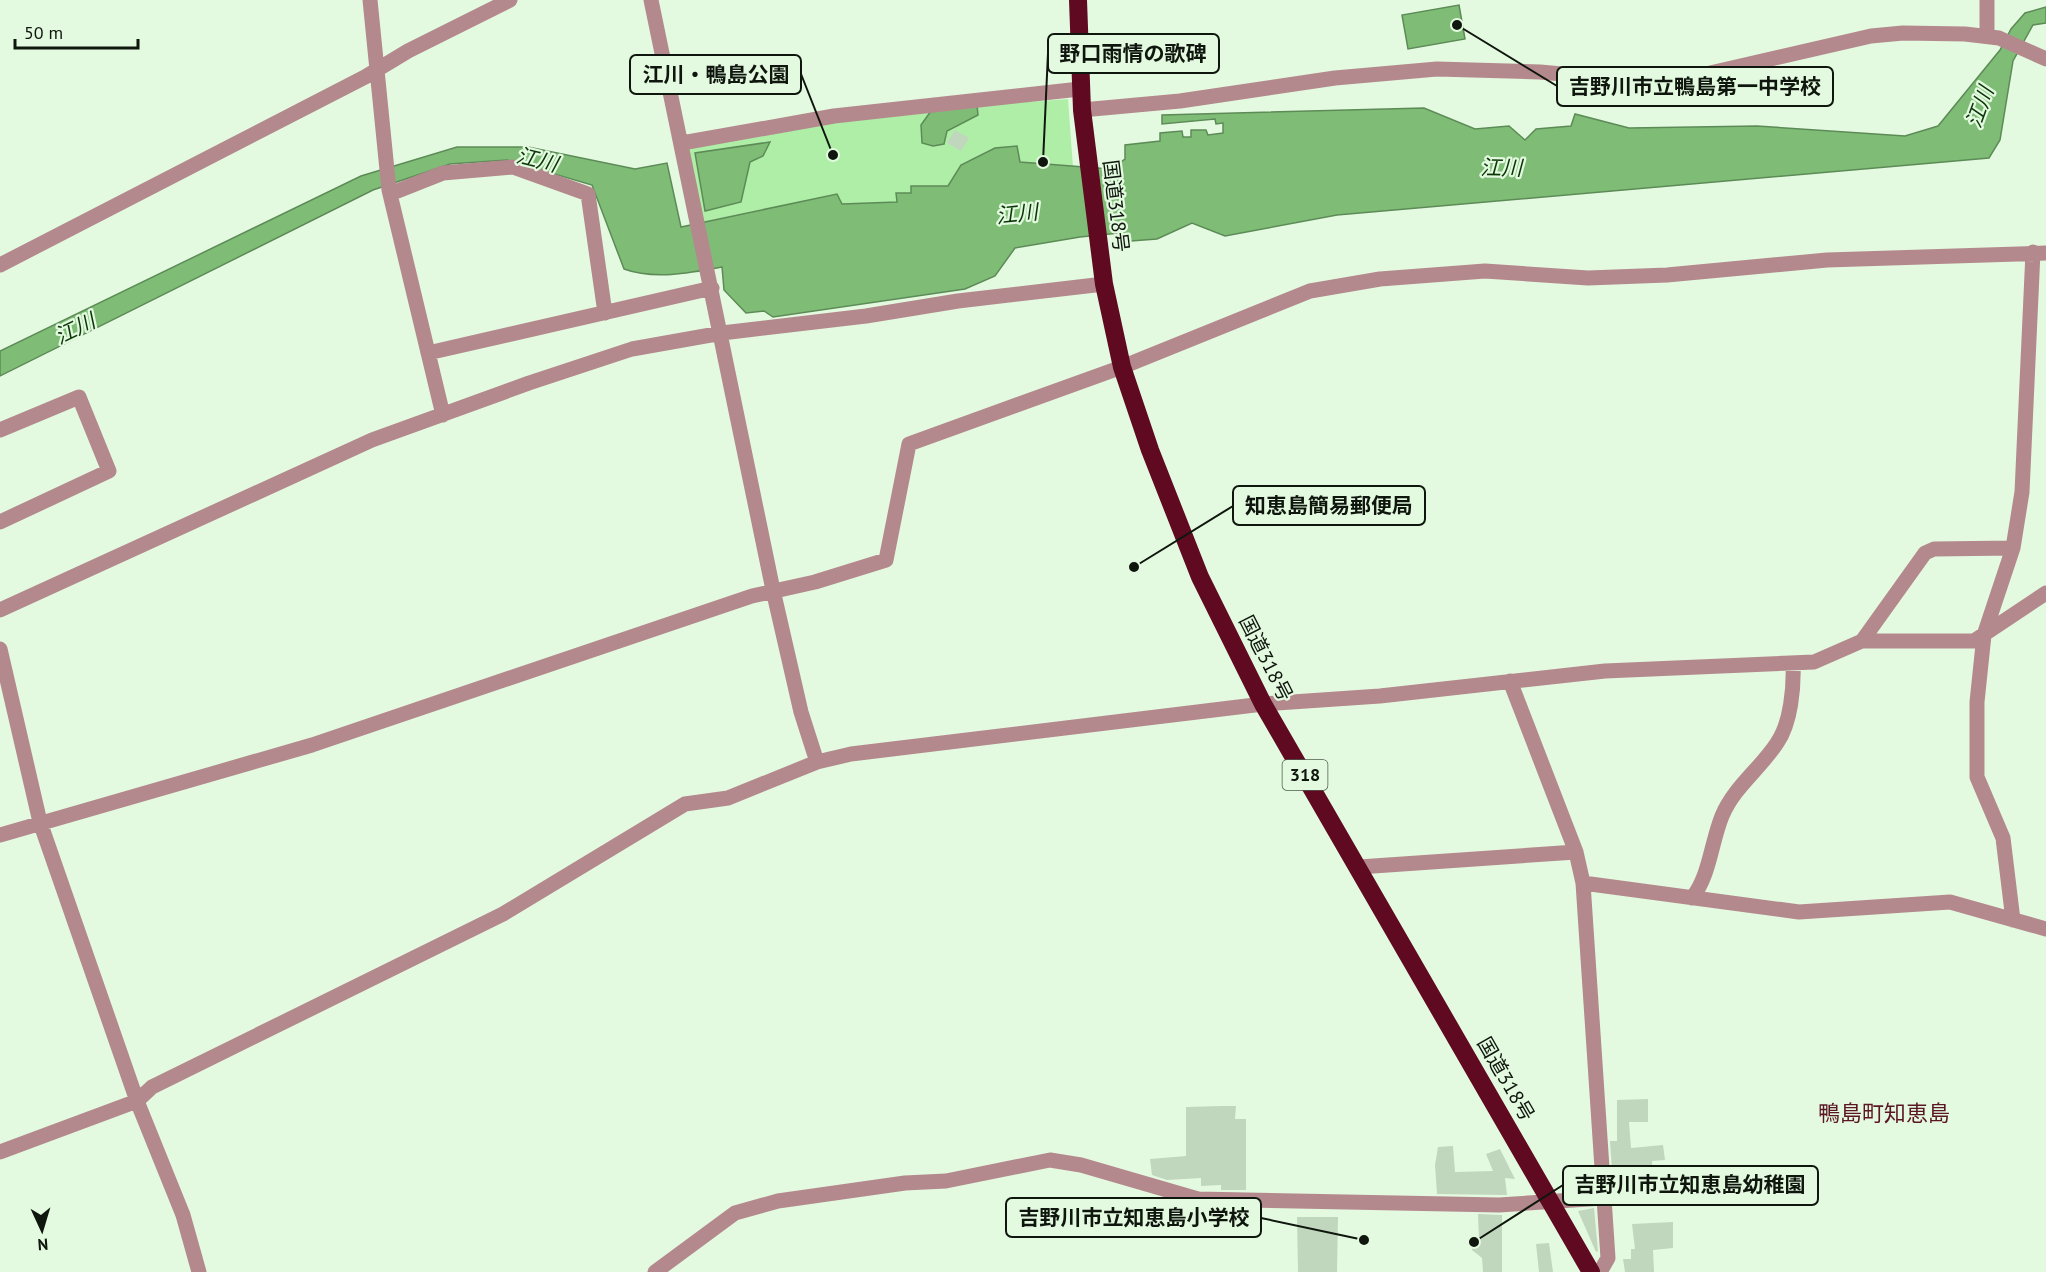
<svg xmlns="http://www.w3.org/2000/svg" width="2046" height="1272" viewBox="0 0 2046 1272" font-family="'PT Sans','Noto Sans JP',sans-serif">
  <rect width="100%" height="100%" fill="#e4fae0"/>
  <!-- green -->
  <path fill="#afeea7" d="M1068 99 1073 167 1020 162 961 165 948 187 911 186V193L897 202 842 204 837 194 698 223 682 143 836 116Z"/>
  <!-- water -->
  <path fill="#7fbd77" stroke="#5d8b57" stroke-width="1.5" d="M1459 5 1465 39 1408 49 1402 15Z
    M2046 7V23L2033 25 2013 61 2000 140 1989 158 1337 215 1225 236 1192 223 1157 239 1131 241 1120 233 1080 237 1015 248 995 276 965 289 773 317 764 311 746 313 724 290 722 267C690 273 654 280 624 269L592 185 507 160 450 164 373 190 0 376V351L361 176 457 147H528L635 169 667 163 681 227 837 194 842 204 897 202 896 193H911V186H948L961 165 995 148 1017 146 1020 162 1110 169 1125 159V145L1160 141V133L1182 131 1183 137H1191V130H1206L1208 135 1223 133V123L1216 124 1215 119 1162 124V115L1424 108 1475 129 1509 126 1525 140 1536 129 1571 126 1575 114 1629 128 1757 126 1905 136 1938 126 2000 50 2011 29 2025 13Z
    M977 105 978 115 947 131 944 144 933 146 922 143 921 125 931 111Z
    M770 142 763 156 750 162 741 202 705 211 695 153Z"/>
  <!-- building -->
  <path fill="#c0d6bd" d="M955 130 969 138 961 151 947 143Z
    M1648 1099V1122H1629L1631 1148 1663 1145 1665 1160 1652 1161 1653 1193 1619 1194 1618 1170H1612L1610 1141H1617V1100Z
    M1222 1106H1236L1235 1119H1246V1190H1221V1185L1201 1186V1178L1167 1180 1152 1175 1150 1159 1186 1156V1107Z
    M1453 1146 1455 1172 1493 1171 1486 1154 1500 1149 1515 1179 1505 1178 1507 1195 1437 1194 1435 1165 1438 1147Z
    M1594 1208 1598 1251 1596 1252 1578 1211Z
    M1478 1214 1502 1215V1272H1483L1482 1258 1472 1250 1471 1240H1479Z
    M1297 1217H1338L1337 1272H1298Z
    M1673 1222V1248L1653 1250 1654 1272H1625L1623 1259H1631V1249H1635L1632 1224Z
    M1549 1243 1553 1272H1539L1536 1244Z"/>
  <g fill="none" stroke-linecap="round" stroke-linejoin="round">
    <!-- minor -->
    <path stroke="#b4898d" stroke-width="15" d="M370 0 389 190 443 415
      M651 0 773 590 801 712 817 762
      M1987 0V36
      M1082 110 1180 101 1335 78 1437 69 1540 72 1651 82 1684 79 1871 36 1903 33 1965 34 1999 38 2046 59
      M682 143 834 116 1080 89
      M390 194 443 173 513 167 588 194 605 313
      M0 265 365 77 408 51 510 0
      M428 353 712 288
      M0 430 79 397 109 471 0 522
      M0 610 372 440 529 383 632 349 722 333 866 316 958 301 1104 284
      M1862 641 1925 553 1934 549 2013 548 2022 492 2033 252
      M0 649 40 822 137 1101 183 1215 199 1272
      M1510 681 1576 852 1583 883 1608 1258 1600 1272
      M0 835 312 745 752 596 815 582 886 560 909 444 1122 367 1310 291 1380 279 1485 271 1588 278 1667 275 1827 260 2046 253
      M1359 867 1576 852
      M1583 883 1799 912 1950 902 2046 929
      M1692 898C1710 875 1711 843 1722 816 1734 787 1760 769 1777 743 1791 723 1794 687 1793 663
      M2013 920 2003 838 1977 777V702L1984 635 2013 548
      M0 1152 137 1101 152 1087 503 914 685 804 728 798 817 762 851 754 1263 704 1380 696 1605 671 1814 662 1862 641H1974L2046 593
      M655 1272 735 1213 778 1201 905 1183 946 1181 1050 1160 1081 1165 1198 1199 1499 1205 1604 1198"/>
    <!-- highway -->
    <path stroke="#600a21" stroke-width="18" d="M1078 0 1082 110 1104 284 1122 367 1150 450 1200 577 1263 704 1591 1272"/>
  </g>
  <g text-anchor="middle" stroke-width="4.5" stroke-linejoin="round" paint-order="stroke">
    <!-- shield labels -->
    <rect fill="#e4fae0" stroke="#4e5a4c" stroke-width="1.5" x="1282.5" y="760" width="45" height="30" rx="4.5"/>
    <g font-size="18" font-weight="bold" fill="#0e160d">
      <text x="1305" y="781">318</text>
    </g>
    <!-- street labels -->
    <g font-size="20" fill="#0e160d" stroke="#e4fae0">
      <text transform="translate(1116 206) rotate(83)" y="7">国道318号</text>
      <text transform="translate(1266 658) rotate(63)" y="7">国道318号</text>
      <text transform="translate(1506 1079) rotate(60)" y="7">国道318号</text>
    </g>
    <!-- water labels -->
    <g font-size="21" font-style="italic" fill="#0b3606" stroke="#e4fae0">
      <text transform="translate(1980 107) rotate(-70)" y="7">江川</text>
      <text transform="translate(537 160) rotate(14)" y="7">江川</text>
      <text transform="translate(1501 168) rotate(1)" y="7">江川</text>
      <text transform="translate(1017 214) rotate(-6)" y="7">江川</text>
      <text transform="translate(75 329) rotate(-26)" y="7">江川</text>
    </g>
    <!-- quarter labels -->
    <g font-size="22" fill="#5b1624" stroke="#e4fae0">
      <text x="1884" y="1121">鴨島町知恵島</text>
    </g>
  </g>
  <!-- callouts -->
  <path fill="none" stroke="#0e160d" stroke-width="2" d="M1043 162L1048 53M833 155L801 74M1457 25L1557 86M1134 567L1233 506M1474 1242L1563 1185M1364 1240L1261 1218"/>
  <g fill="#0e160d" stroke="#e4fae0" stroke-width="2">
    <circle cx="1043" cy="162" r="6"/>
    <circle cx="833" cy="155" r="6"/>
    <circle cx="1457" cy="25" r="6"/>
    <circle cx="1134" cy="567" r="6"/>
    <circle cx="1474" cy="1242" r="6"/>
    <circle cx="1364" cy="1240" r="6"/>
  </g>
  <g fill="#e4fae0" stroke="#0e160d" stroke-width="2">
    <rect x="1048" y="34" width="171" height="39" rx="6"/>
    <rect x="630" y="55" width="171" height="39" rx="6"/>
    <rect x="1557" y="67" width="276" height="39" rx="6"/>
    <rect x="1233" y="486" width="192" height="39" rx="6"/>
    <rect x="1563" y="1166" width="255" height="39" rx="6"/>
    <rect x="1006" y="1198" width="255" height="39" rx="6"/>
  </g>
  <g font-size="21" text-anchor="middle" font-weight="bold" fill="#0e160d">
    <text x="1133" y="61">野口雨情の歌碑</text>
    <text x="716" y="82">江川・鴨島公園</text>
    <text x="1695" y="94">吉野川市立鴨島第一中学校</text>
    <text x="1329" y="513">知恵島簡易郵便局</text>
    <text x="1690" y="1192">吉野川市立知恵島幼稚園</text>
    <text x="1134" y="1225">吉野川市立知恵島小学校</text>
  </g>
  <!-- north arrow -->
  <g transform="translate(42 1230) rotate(176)" stroke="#e4fae0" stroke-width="4.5" paint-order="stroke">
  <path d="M0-4.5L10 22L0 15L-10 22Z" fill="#0e160d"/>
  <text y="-9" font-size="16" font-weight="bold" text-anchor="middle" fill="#0e160d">N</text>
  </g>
  <!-- scale -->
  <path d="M15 39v9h123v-9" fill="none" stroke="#0e160d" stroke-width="3"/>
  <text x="24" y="39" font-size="18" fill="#0e160d" stroke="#e4fae0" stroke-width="4.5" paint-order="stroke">50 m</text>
</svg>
